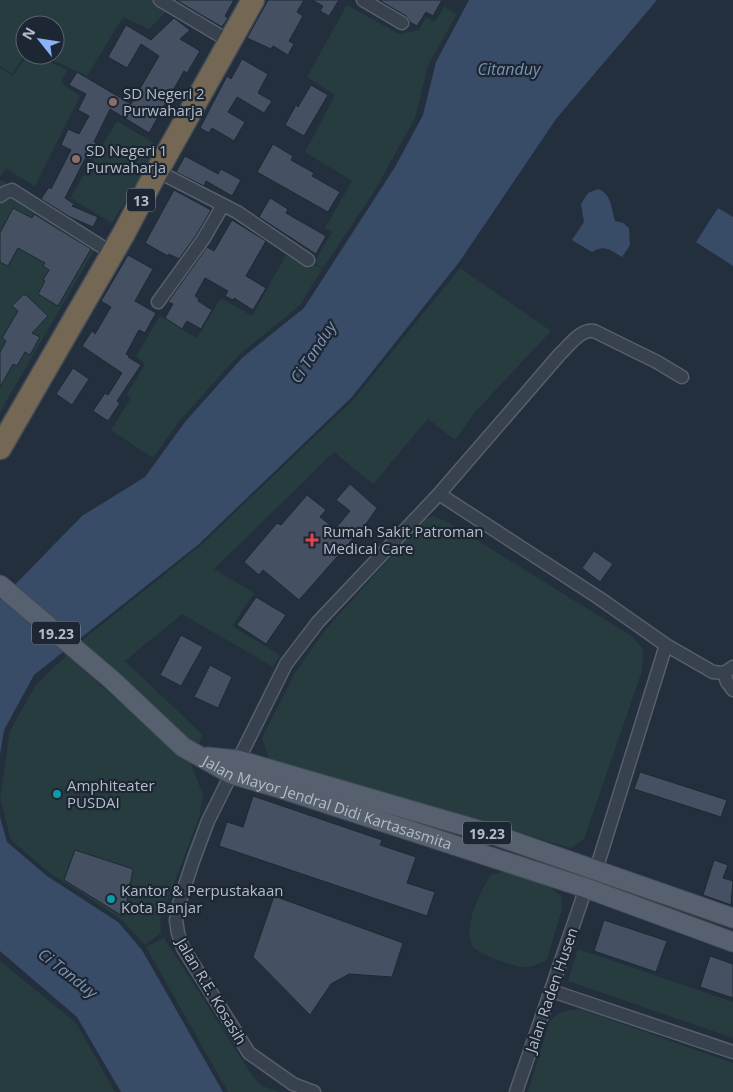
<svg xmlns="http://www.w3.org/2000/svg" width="733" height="1092" font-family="'Open Sans',sans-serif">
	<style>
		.green { fill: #263c3f }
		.water { fill: #394c67 }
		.building { fill: #455162; stroke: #1f2835 }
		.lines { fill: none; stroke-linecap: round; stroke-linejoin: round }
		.street-casing { stroke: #565f6c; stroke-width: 15 }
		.primary-casing { stroke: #414a57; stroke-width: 21 }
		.highway-casing { stroke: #434c59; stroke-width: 25 }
		.street { stroke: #38414e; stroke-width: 12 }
		.primary { stroke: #56606e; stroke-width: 19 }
		.highway { stroke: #746855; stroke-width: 22 }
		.education-dot { fill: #8d6e63; stroke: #1d2633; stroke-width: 2 }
		.health-dot { fill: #e0444e; stroke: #1d2633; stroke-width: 2 }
		.culture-dot { fill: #0f9aa8; stroke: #1d2633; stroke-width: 2 }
		.labels { text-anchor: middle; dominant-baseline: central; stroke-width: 4.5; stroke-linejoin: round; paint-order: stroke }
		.shield { fill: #1d2633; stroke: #878f9c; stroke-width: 1 }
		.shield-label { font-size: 14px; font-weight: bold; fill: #b4bcc9 }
		.poi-label { font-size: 15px; fill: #b4bcc9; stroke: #1d2633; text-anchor: start }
		.street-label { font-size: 15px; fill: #b4bcc9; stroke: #1d2633 }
		.water-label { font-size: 16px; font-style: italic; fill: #7c92b1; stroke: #1d2633 }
	</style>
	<rect width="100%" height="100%" fill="#242f3e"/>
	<!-- green -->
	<path class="green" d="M0,0H150L167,11L149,29L123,17L87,76L42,55H55V25H25V55L12,74L0,66Z
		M347,5L399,34L419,30L426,17L435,22L444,7L457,14L428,65L415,118L375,190L323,268L314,263L332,232L325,228L352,181L305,152L335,95L307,77Z
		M27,55H35L67,70L61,83L80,96L35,186L6,169L0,177V68L13,76Z
		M117,121L159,146L112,223L70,198Z
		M1,180L99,242L0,412V182Z
		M286,255L310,269L313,264L322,269L300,305L239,355L181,419L153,458L111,430L131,398L127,394L145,364L136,356L160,316L197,338L221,298L252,316Z
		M460,268L551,331L476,411L455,440L428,419L373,484L334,452L214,569L254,593L232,626L280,655L273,667L182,614L125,661L203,735L198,745L187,740L80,642L200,546L354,399Z
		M433,516L446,521L633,637L643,649L642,671L584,839L571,848L269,759L262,738L295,673L326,629L424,520Z
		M67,655L170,748L189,759L203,795L199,818L160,919L161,933L145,945L121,919L50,873L11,840L0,798L10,731L35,686Z
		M506,871C527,877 545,882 561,896L562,909L547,959C541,964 531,968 522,967C513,966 478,954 473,947C462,928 480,891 491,875Z
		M164,938L253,1077L262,1086L280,1092H228L146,947Z
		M578,949L733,1002V1038L568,981Z
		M0,961L76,1023L115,1092H0Z
		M580,1009L733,1063V1092H528L549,1023C559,1011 565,1010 580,1009Z"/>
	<!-- water -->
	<path class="water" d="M469,0H657L556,119L460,261L352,397L199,544L34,675L4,730L0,755V600L82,516L145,477L185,422L242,358L304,308L395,167L423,115L436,62Z
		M598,189C612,194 611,208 615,221L623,223L629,228L630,245L622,257C610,250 605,244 592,252L572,240L584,222L581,204L588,193Z
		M718,208L733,217V266L696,242Z
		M0,817L7,842L47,876L118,922L142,950L223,1092H121L77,1017L0,951Z"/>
	<!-- building -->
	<path class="building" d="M176,0H234L225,16L228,18L222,27Z
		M268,0H304L297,12L303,16L289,41L294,44L288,55L273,46L271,49L247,38Z
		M312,0H339L329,16L320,11L323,6Z
		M379,0H442L433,16L426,12L417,26L410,22L406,16Z
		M174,18L190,30L180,39L200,51L187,73L184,71L149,133L110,109L94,142L98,144L91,160L86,157L65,198L74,204L72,206L98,217L93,227L70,217L41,199L49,187L51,189L71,150L61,145L68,129L79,134L89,116L78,110L86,94L69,85L77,72L131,104L159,56L141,44L127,68L108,57L126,25L151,40Z
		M242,59L268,74L258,93L272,101L264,113L237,97L228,112L245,122L234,141L212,128L209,133L200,128L227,76L231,79Z
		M311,85L328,95L304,136L285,125L296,105L298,107Z
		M273,144L293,156L291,160L314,173L312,176L340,192L328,212L257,172Z
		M185,156L218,174L221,169L241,180L232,196L206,181L204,186L176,172Z
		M174,190L211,210L197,234L179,259L169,254L168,256L145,243Z
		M270,198L288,209L286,213L326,236L316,254L259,217Z
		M13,208L32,218L34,214L91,249L58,306L38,294L45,281L43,280L49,270L43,266L45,263L18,248L8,266L0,262V233Z
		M232,220L266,241L246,276L266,288L253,310L234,298L233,300L225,296L228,291L205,278L195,296L199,299L198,301L212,310L201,329L187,321L182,329L165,318L173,304L168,302L207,247L214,251Z
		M128,255L153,269L135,301L156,313L145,333L139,330L126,354L129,356L128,357L141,365L117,401L120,403L108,421L93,411L105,393L108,395L122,373L82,346L92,331L95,334L111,307L101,301Z
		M23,295H26L48,316L32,333L40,337L30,355L25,352L17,366L13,364L0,387V352L6,341L2,338L18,311L12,306Z
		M73,368L89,379L72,405L56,394Z
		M350,484L377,508L366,524L299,600L263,570L259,575L244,562L277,523L281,525L307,495L326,510L320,517L335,529L350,511L336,500Z
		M594,551L613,564L600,582L582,568Z
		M256,597L286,615L266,644L237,625Z
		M181,635L203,647L181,686L160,675Z
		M210,665L232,677L218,708L194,697Z
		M640,772L727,800L721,817L634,789Z
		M253,796L382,840L380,845L416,857L407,883L435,892L427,916L219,846L227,822L243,827Z
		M75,850L133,869L124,917L64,880Z
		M714,860L728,865L723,878L733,881L731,905L703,895Z
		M274,896L403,943L392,977L349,974L331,984L310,1015L253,957Z
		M604,920L667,941L656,972L594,951Z
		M710,956L733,964V998L700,987Z"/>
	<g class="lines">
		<!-- street casing -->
		<g class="street-casing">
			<path id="street" d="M160,0L229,41
				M363,0L402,23
				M157,171L237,212L308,260
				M0,196L6,192L12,190L112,253
				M158,302L204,238L223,205
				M439,494L599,598L666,645L713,672L724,673L733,667
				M724,673L727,682L733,690
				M596,870L666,645
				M552,991L733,1052
				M314,1092L293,1084L249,1053L183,948L178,933L176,920L179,904L193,861L208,821L286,664L318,622L439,494L560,354C570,345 580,329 594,331L657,362L682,377
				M516,1092L586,888"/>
		</g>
		<!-- primary casing -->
		<g class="primary-casing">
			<g id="primary">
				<path id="s1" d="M0,585L112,680L183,747L231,774L279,788L586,888L733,942"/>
				<path d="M207,757L238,760L489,833L733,918"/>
			</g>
		</g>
		<!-- highway casing -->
		<g class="highway-casing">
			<path id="highway" d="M0,448L123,235L151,182L253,0"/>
		</g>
		<!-- street -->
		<use href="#street" class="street"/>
		<!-- primary -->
		<use href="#primary" class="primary"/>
		<!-- highway -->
		<use href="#highway" class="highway"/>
	</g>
	<!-- markers -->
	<g class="education-dot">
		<circle cx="113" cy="102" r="5"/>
		<circle cx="76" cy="159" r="5"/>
	</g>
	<path class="health-dot" d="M309.5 532.5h5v5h5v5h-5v5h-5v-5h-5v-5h5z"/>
	<g class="culture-dot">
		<circle cx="57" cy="794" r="5"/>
		<circle cx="111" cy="899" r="5"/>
	</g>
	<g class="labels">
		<!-- shield labels -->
		<g class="shield">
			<rect x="127" y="188.5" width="28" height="23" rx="4"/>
			<rect x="32" y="621.5" width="48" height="23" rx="4"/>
			<rect x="463" y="821.5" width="48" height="23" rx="4"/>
		</g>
		<g class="shield-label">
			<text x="141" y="200">13</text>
			<text x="56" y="633">19.23</text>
			<text x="487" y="833">19.23</text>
		</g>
		<!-- poi labels -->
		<g class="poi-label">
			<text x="123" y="93">SD Negeri 2<tspan x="123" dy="17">Purwaharja</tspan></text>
			<text x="86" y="150">SD Negeri 1<tspan x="86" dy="17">Purwaharja</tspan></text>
			<text x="323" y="531">Rumah Sakit Patroman<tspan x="323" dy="17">Medical Care</tspan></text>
			<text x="67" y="785">Amphiteater<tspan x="67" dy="17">PUSDAI</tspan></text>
			<text x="121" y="890">Kantor &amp; Perpustakaan<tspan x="121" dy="17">Kota Banjar</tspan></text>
		</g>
		<!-- street labels -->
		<g class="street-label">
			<text stroke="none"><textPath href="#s1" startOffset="400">Jalan Mayor Jendral Didi Kartasasmita</textPath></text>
			<text transform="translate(551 990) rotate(-71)">Jalan Raden Husen</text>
			<text transform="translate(212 991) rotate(59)">Jalan R.E. Kosasih</text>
		</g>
		<!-- water labels -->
		<g class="water-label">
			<text x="509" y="69">Citanduy</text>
			<text transform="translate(313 352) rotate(-57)">Ci Tanduy</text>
			<text transform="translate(68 973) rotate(38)">Ci Tanduy</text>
		</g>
	</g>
	<!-- north arrow -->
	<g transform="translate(40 40) rotate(300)"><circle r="24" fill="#1d2633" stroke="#59626f"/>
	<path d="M0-4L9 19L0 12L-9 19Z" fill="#8ab4f8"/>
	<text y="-8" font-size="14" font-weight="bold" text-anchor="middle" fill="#b4bcc9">N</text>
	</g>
</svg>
